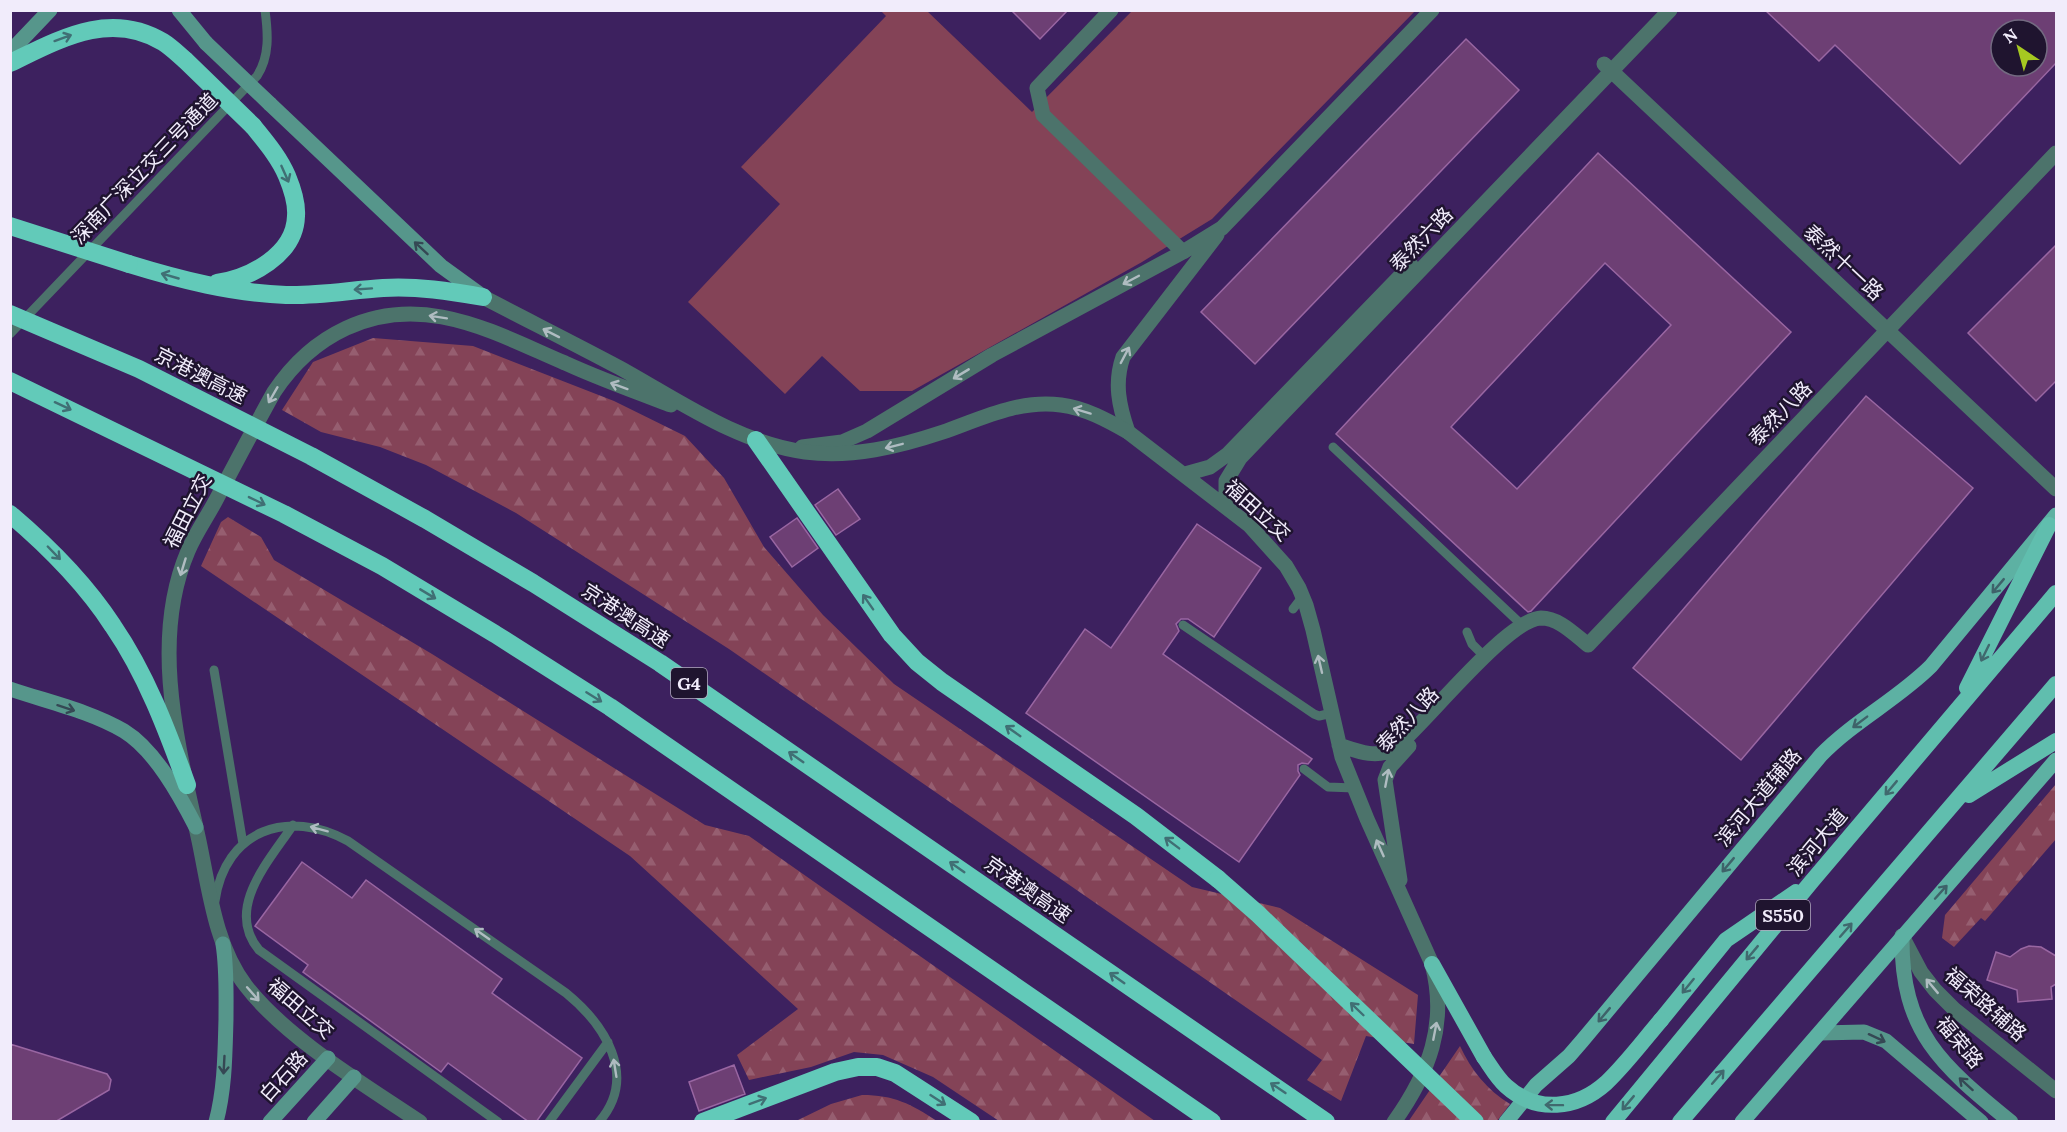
<svg xmlns="http://www.w3.org/2000/svg" width="2067" height="1132" font-family="Lora,'Noto Sans SC',serif">
	<style>
		.green { fill: #844357 }
		.forest { fill: url(#forest-firs) }
		.building { fill: #6d3f74; stroke: #9966a2; stroke-width: 1.5; fill-rule: evenodd }
		.lines { fill: none; stroke-linecap: round; stroke-linejoin: round }
		.service { stroke: #4c736b; stroke-width: 9 }
		.minor { stroke: #4c736b; stroke-width: 15 }
		.tertiary { stroke: #4c736b; stroke-width: 15 }
		.secondary { stroke: #56968b; stroke-width: 15 }
		.primary { stroke: #5db1a3; stroke-width: 15 }
		.trunk { stroke: #60beae; stroke-width: 16 }
		.motorway { stroke: #62cab9; stroke-width: 18 }
		.secondary-bridge { stroke: #56968b; stroke-width: 15 }
		.trunk-bridge { stroke: #60beae; stroke-width: 16 }
		.motorway-bridge { stroke: #62cab9; stroke-width: 18 }
		.oneway { stroke: #406f74 }
		.oneway2 { stroke: #354854 }
		.oneway3 { stroke: #afbcc1 }
		.oneway4 { stroke: #3e6269 }
		.oneway5 { stroke: #40696e }
		.labels { text-anchor: middle; dominant-baseline: central; stroke-width: 5; stroke-linejoin: round; paint-order: stroke }
		.shield { fill: #1f142f; stroke: #b2abbe; stroke-width: 1.5 }
		.shield-label { font-size: 18px; font-weight: bold; fill: #f1ecfb }
		.street-label { font-size: 20px; fill: #f1ecfb; stroke: #1f142f }
	</style>
	<defs>
		<pattern id="forest-firs" width="22" height="20" patternUnits="userSpaceOnUse" patternTransform="scale(1.5)"><rect width="22" height="20" fill="#844357"/><path d="M5 1l3.5 6h-7zM16 11l3.5 6h-7z" fill="#965e70"/></pattern>
	</defs>
	<rect width="100%" height="100%" fill="#3d215f"/>
	<!-- green -->
	<path class="green" d="M881,11H927L1032,112L1132,11H1415L1212,219L1142,262L912,391H860L822,356L785,394L688,302L780,204L741,167L886,16Z"/>
	<!-- forest -->
	<path class="forest" d="M373,338L473,346L614,401L685,436L724,478L764,547L823,615L894,684L1192,887L1280,908L1418,995L1414,1044L1366,1036L1341,1101L1307,1080L1322,1060L729,649L516,513L426,465L380,447L321,432L282,410L313,362Z
		M228,517L261,537L274,560L432,654L705,825L749,836L1155,1121H999L933,1077L883,1055L854,1052L811,1067L749,1080L737,1055L798,1009L630,856L201,566L221,522Z
		M2056,784V839L1985,921L1981,918L1954,947L1942,938L1945,915Z
		M1460,1046C1471,1070 1487,1090 1510,1104L1497,1121L1408,1122Z
		M862,1095C894,1095 911,1104 937,1121H796L831,1104Z"/>
	<!-- building -->
	<path class="building" d="M1011,10H1068L1040,39Z
		M1765,10H2056V63L1960,164L1835,45L1819,61ZM2001,30H2037V66H2001Z
		M1466,39L1519,90L1255,364L1201,312Z
		M1598,153L1791,332L1531,611L1528,612L1336,434ZM1605,263L1671,325L1517,489L1451,427Z
		M2056,245V381L2036,401L1968,333Z
		M1866,396L1973,488L1741,760L1633,668Z
		M838,489L860,519L836,535L815,505Z
		M797,518L818,548L792,567L770,537Z
		M1197,524L1261,568L1214,637L1188,619H1181L1176,624L1179,631L1163,654L1312,759L1308,764L1302,763L1298,765V771L1300,775L1239,862L1026,713L1085,629L1111,648Z
		M302,862L352,898L366,880L502,979L492,993L582,1058L536,1122H529L448,1063L441,1072L303,972L308,965L255,926Z
		M2029,946L2041,947L2056,956V984L2051,987L2052,999L2018,1002L2017,990L1987,980L1996,952L2010,957L2021,949Z
		M10,1044L107,1074L111,1080L109,1090L55,1122H10Z
		M734,1065L745,1094L699,1111L689,1082Z"/>
	<g class="lines">
		<!-- service -->
		<path class="service" d="M10,334L257,76C270,56 268,33 265,10
			M1333,447L1522,625
			M1293,609L1303,596
			M1183,625L1314,714L1319,716L1332,713
			M1467,632L1472,644L1485,657
			M214,670L243,844
			M1304,769L1328,787L1354,788
			M293,825C270,860 224,908 259,950L498,1122
			M215,901C225,830 288,808 348,841L566,993C604,1024 639,1076 599,1122
			M549,1122L608,1042"/>
		<!-- minor -->
		<path class="minor" d="M1111,10L1037,88L1043,115L1183,252
			M1128,432C1119,406 1114,383 1123,357L1217,235
			M802,447L842,442L867,431L992,355L1183,252L1222,228L1432,10"/>
		<!-- tertiary -->
		<path class="tertiary" d="M1604,64L2056,489
			M483,297C529,321 575,344 620,368C678,400 738,443 805,452C852,458 898,447 943,432C980,419 1020,399 1061,405C1085,408 1107,420 1128,432L1249,525L1286,566L1299,588L1306,605L1313,630L1342,757L1367,819L1432,964C1448,1024 1429,1073 1394,1122
			M1185,474L1210,467L1228,454L1411,265
			M1226,507V481L1240,458L1670,10
			M1339,745C1357,751 1376,759 1394,749C1425,724 1507,619 1541,618C1559,618 1574,634 1588,645L2056,153
			M1400,880L1385,780L1390,767L1409,746
			M1902,936L1921,972L1935,990L1954,1009L2056,1091
			M420,1122C365,1085 286,1038 246,986C215,946 209,888 199,841C179,749 149,642 188,551C195,534 207,517 216,500C235,464 254,428 274,392C312,335 372,304 442,317C485,325 525,346 565,363C600,379 636,392 671,405"/>
		<!-- secondary -->
		<path class="secondary" d="M179,10L206,43
			M10,52L50,10
			M270,104L441,266L481,295
			M10,689C48,702 90,711 124,731C155,750 180,796 196,827
			M1902,936C1901,1032 1941,1065 2011,1122
			M1820,1033L1864,1032L1886,1041L1981,1122
			M216,1122C225,1088 225,1053 226,1019C226,994 227,969 223,944
			M270,1122L328,1058
			M314,1122L354,1077"/>
		<!-- primary -->
		<path class="primary" d="M1506,1122L1536,1085L1569,1056L1582,1041L1821,755C1854,721 1898,699 1931,666L2056,515
			M1742,1122L2056,760"/>
		<!-- trunk -->
		<path class="trunk" d="M1967,688L2049,525
			M1969,795L2056,741
			M1432,964L1484,1057
			M1661,1020L1726,940L1796,892
			M1613,1122L1812,881L2056,593
			M1680,1122L2056,684"/>
		<!-- motorway -->
		<path class="motorway" d="M10,63C60,39 110,10 163,42C171,47 178,54 185,60
			M129,264C181,280 232,293 286,295C318,296 351,290 383,288C417,286 450,291 483,297
			M217,283C250,278 295,255 296,216C297,203 292,188 287,176C279,157 265,141 253,126
			M756,440L892,635L917,662L942,682L1136,816L1218,879
			M10,514C49,547 85,583 113,626C146,674 167,730 187,785
			M703,1122L835,1072L858,1067H877L895,1073L971,1122"/>
		<!-- secondary-bridge -->
		<path class="secondary-bridge" d="M206,43L270,104"/>
		<!-- trunk-bridge -->
		<path class="trunk-bridge" d="M1484,1057C1491,1067 1497,1078 1506,1086C1537,1114 1577,1109 1606,1083C1626,1064 1643,1041 1661,1020"/>
		<!-- motorway-bridge -->
		<path class="motorway-bridge" d="M185,60L253,126
			M10,226L129,264
			M10,314L139,369L311,456L425,519L533,583L660,663L1326,1122
			M10,381L284,514L382,566L495,634L610,707L1212,1122
			M1218,879L1258,914L1475,1122"/>
	</g>
	<!-- one-way arrows -->
	<defs><path id="oneway-shaft" d="M-6 0H5M1.5-3L5.5 0L1.5 3" fill="none" stroke-width="1.6" stroke-linecap="round" stroke-linejoin="round" transform="scale(1.5)"/></defs>
	<g class="oneway">
		<use href="#oneway-shaft" transform="translate(63 38) rotate(-20)"/>
		<use href="#oneway-shaft" transform="translate(285 174) rotate(66)"/>
		<use href="#oneway-shaft" transform="translate(170 276) rotate(-164)"/>
		<use href="#oneway-shaft" transform="translate(363 289) rotate(176)"/>
		<use href="#oneway-shaft" transform="translate(63 406) rotate(25)"/>
		<use href="#oneway-shaft" transform="translate(257 501) rotate(26)"/>
		<use href="#oneway-shaft" transform="translate(54 553) rotate(46)"/>
		<use href="#oneway-shaft" transform="translate(428 594) rotate(31)"/>
		<use href="#oneway-shaft" transform="translate(868 602) rotate(-125)"/>
		<use href="#oneway-shaft" transform="translate(594 697) rotate(32)"/>
		<use href="#oneway-shaft" transform="translate(1013 731) rotate(-145)"/>
		<use href="#oneway-shaft" transform="translate(796 757) rotate(-145)"/>
		<use href="#oneway-shaft" transform="translate(1172 843) rotate(-143)"/>
		<use href="#oneway-shaft" transform="translate(957 867) rotate(-145)"/>
		<use href="#oneway-shaft" transform="translate(1117 978) rotate(-145)"/>
		<use href="#oneway-shaft" transform="translate(1357 1009) rotate(-136)"/>
		<use href="#oneway-shaft" transform="translate(1278 1088) rotate(-146)"/>
		<use href="#oneway-shaft" transform="translate(938 1100) rotate(33)"/>
		<use href="#oneway-shaft" transform="translate(758 1101) rotate(-20)"/>
	</g>
	<g class="oneway2">
		<use href="#oneway-shaft" transform="translate(421 248) rotate(-137)"/>
		<use href="#oneway-shaft" transform="translate(66 708) rotate(18)"/>
		<use href="#oneway-shaft" transform="translate(1877 1038) rotate(25)"/>
		<use href="#oneway-shaft" transform="translate(224 1065) rotate(93)"/>
		<use href="#oneway-shaft" transform="translate(1966 1084) rotate(-138)"/>
	</g>
	<g class="oneway3">
		<use href="#oneway-shaft" transform="translate(1131 280) rotate(152)"/>
		<use href="#oneway-shaft" transform="translate(438 317) rotate(-171)"/>
		<use href="#oneway-shaft" transform="translate(551 333) rotate(-153)"/>
		<use href="#oneway-shaft" transform="translate(1125 355) rotate(-62)"/>
		<use href="#oneway-shaft" transform="translate(961 374) rotate(149)"/>
		<use href="#oneway-shaft" transform="translate(619 386) rotate(-160)"/>
		<use href="#oneway-shaft" transform="translate(273 395) rotate(120)"/>
		<use href="#oneway-shaft" transform="translate(1082 411) rotate(-163)"/>
		<use href="#oneway-shaft" transform="translate(894 446) rotate(166)"/>
		<use href="#oneway-shaft" transform="translate(183 567) rotate(107)"/>
		<use href="#oneway-shaft" transform="translate(1320 664) rotate(-103)"/>
		<use href="#oneway-shaft" transform="translate(1387 778) rotate(-79)"/>
		<use href="#oneway-shaft" transform="translate(319 829) rotate(-165)"/>
		<use href="#oneway-shaft" transform="translate(1380 848) rotate(-114)"/>
		<use href="#oneway-shaft" transform="translate(482 934) rotate(-145)"/>
		<use href="#oneway-shaft" transform="translate(1932 986) rotate(-130)"/>
		<use href="#oneway-shaft" transform="translate(253 994) rotate(49)"/>
		<use href="#oneway-shaft" transform="translate(1435 1031) rotate(-79)"/>
		<use href="#oneway-shaft" transform="translate(615 1068) rotate(-99)"/>
	</g>
	<g class="oneway4">
		<use href="#oneway-shaft" transform="translate(1998 586) rotate(130)"/>
		<use href="#oneway-shaft" transform="translate(1860 722) rotate(143)"/>
		<use href="#oneway-shaft" transform="translate(1728 865) rotate(130)"/>
		<use href="#oneway-shaft" transform="translate(1941 892) rotate(-48)"/>
		<use href="#oneway-shaft" transform="translate(1604 1015) rotate(130)"/>
	</g>
	<g class="oneway5">
		<use href="#oneway-shaft" transform="translate(1985 653) rotate(116)"/>
		<use href="#oneway-shaft" transform="translate(1891 788) rotate(130)"/>
		<use href="#oneway-shaft" transform="translate(1846 930) rotate(-49)"/>
		<use href="#oneway-shaft" transform="translate(1752 953) rotate(130)"/>
		<use href="#oneway-shaft" transform="translate(1688 986) rotate(129)"/>
		<use href="#oneway-shaft" transform="translate(1718 1077) rotate(-49)"/>
		<use href="#oneway-shaft" transform="translate(1628 1103) rotate(130)"/>
		<use href="#oneway-shaft" transform="translate(1554 1105) rotate(-179)"/>
	</g>
	<g class="labels">
		<!-- shield labels -->
		<g class="shield">
			<rect x="671" y="668" width="36" height="30" rx="4.5"/>
			<rect x="1756" y="900" width="54" height="30" rx="4.5"/>
		</g>
		<g class="shield-label">
			<text x="689" y="683">G4</text>
			<text x="1783" y="915">S550</text>
		</g>
		<!-- street labels -->
		<g class="street-label">
			<text transform="translate(144 168) rotate(-46)">深南广深立交三号通道</text>
			<text transform="translate(1421 239) rotate(-46)">泰然六路</text>
			<text transform="translate(1844 262) rotate(43)">泰然十一路</text>
			<text transform="translate(201 375) rotate(27)">京港澳高速</text>
			<text transform="translate(1780 413) rotate(-46)">泰然八路</text>
			<text transform="translate(1258 510) rotate(42)">福田立交</text>
			<text transform="translate(187 511) rotate(-63)">福田立交</text>
			<text transform="translate(626 615) rotate(33)">京港澳高速</text>
			<text transform="translate(1407 719) rotate(-47)">泰然八路</text>
			<text transform="translate(1758 797) rotate(-50)">滨河大道辅路</text>
			<text transform="translate(1817 842) rotate(-50)">滨河大道</text>
			<text transform="translate(1028 889) rotate(35)">京港澳高速</text>
			<text transform="translate(1986 1004) rotate(41)">福荣路辅路</text>
			<text transform="translate(301 1008) rotate(41)">福田立交</text>
			<text transform="translate(1960 1042) rotate(50)">福荣路</text>
			<text transform="translate(283 1076) rotate(-48)">白石路</text>
		</g>
	</g>
	<!-- border -->
	<rect width="2067" height="1132" fill="none" stroke="#f1ecfb" stroke-width="24"/>
	<!-- north arrow -->
	<g transform="translate(2019 48) rotate(324)"><circle r="28" fill="#1f142f" stroke="#736a81" stroke-width="1.5"/>
	<path d="M0-4.5L10 22L0 15L-10 22Z" fill="#a6c821"/>
	<text y="-9" font-size="16" font-weight="bold" text-anchor="middle" fill="#f1ecfb">N</text>
	</g>
</svg>
